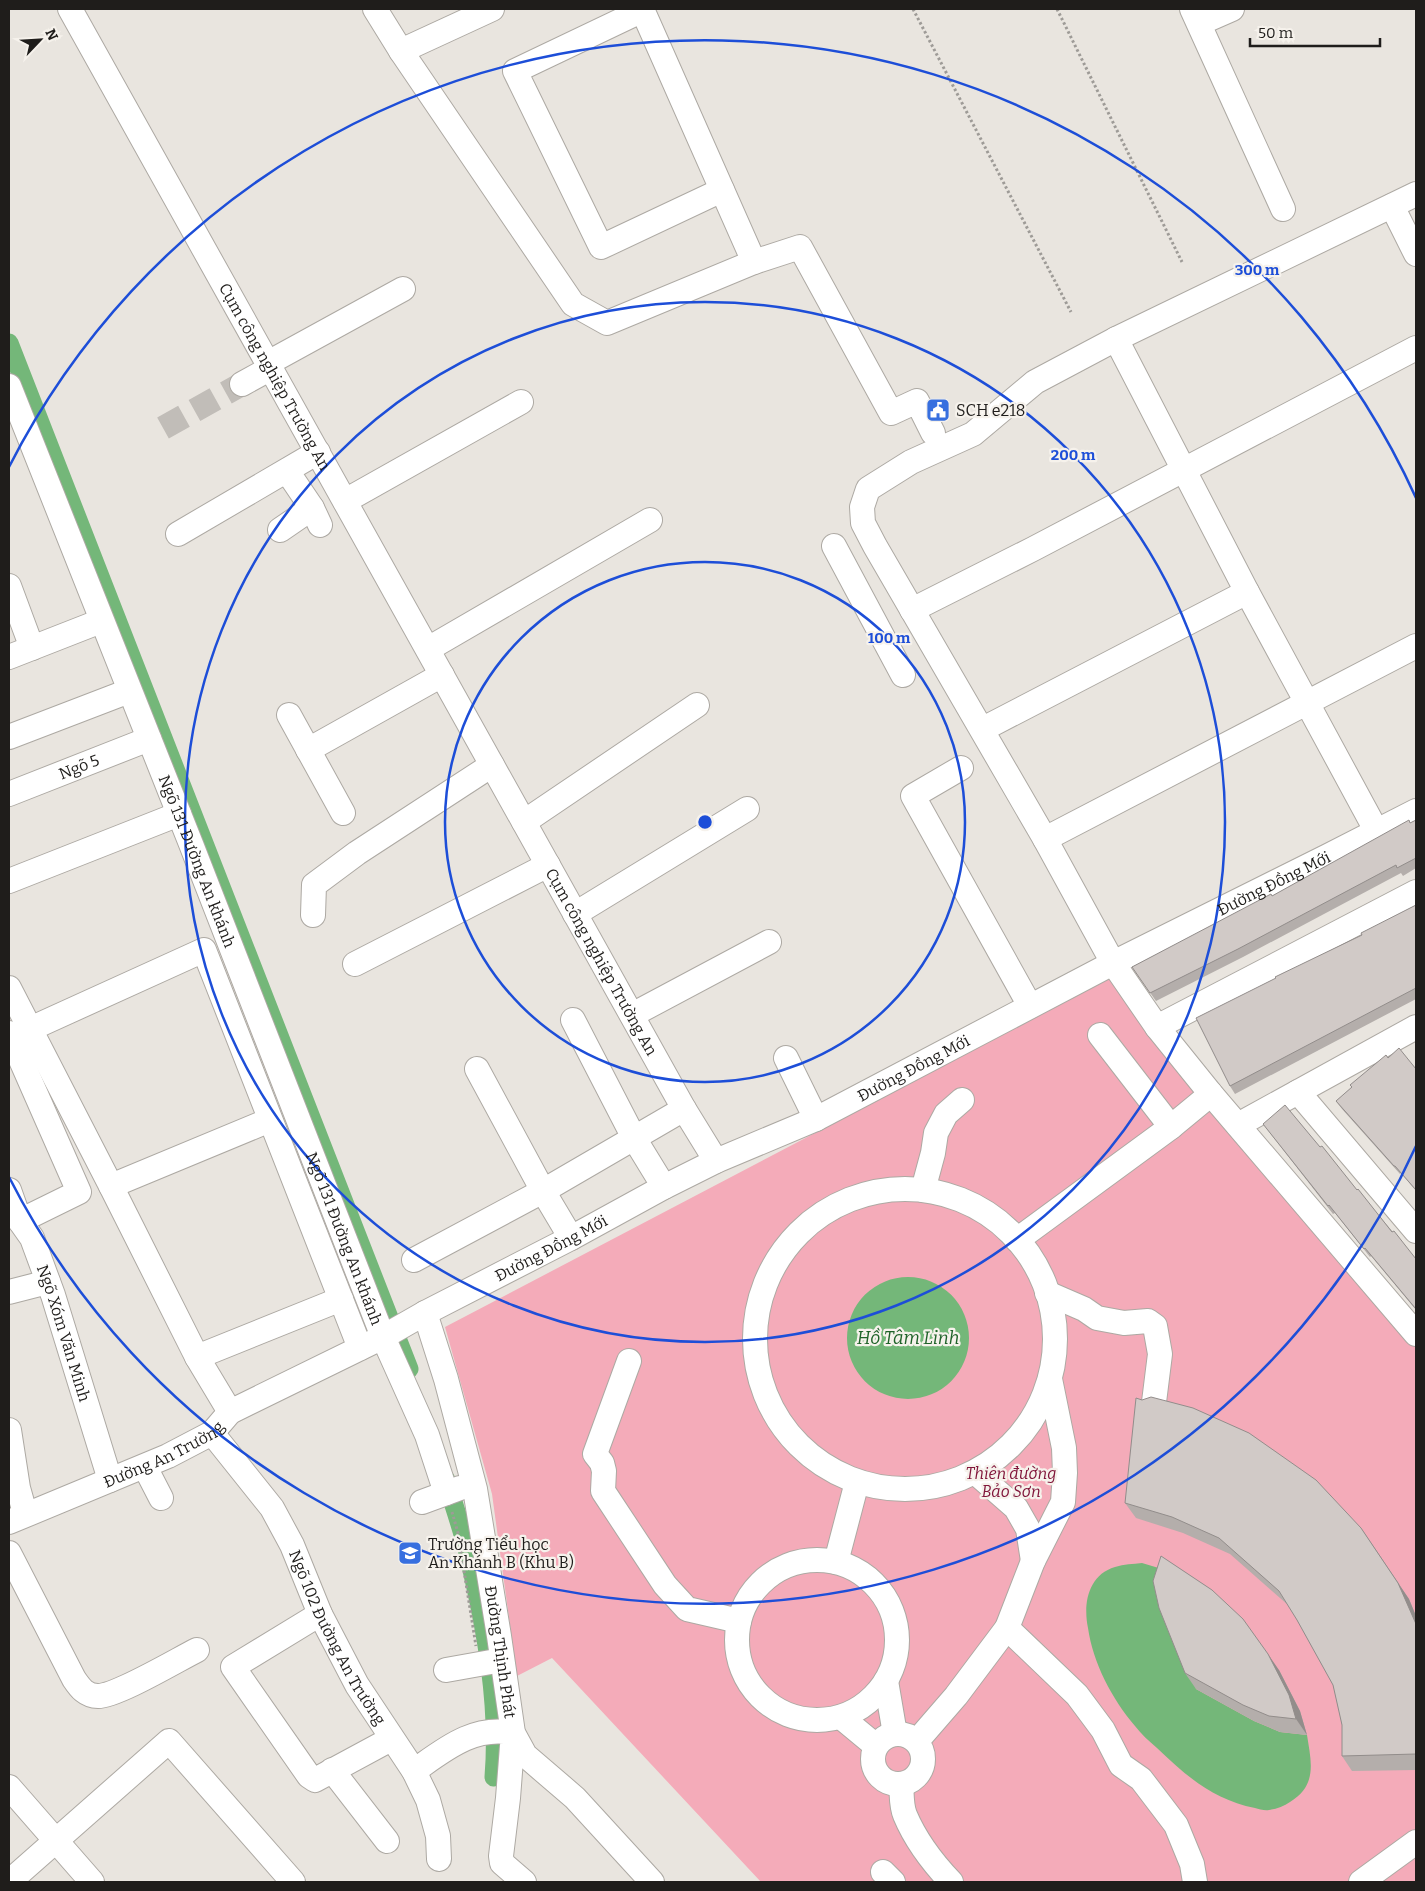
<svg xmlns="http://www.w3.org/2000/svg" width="1425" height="1891" font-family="Bitter,serif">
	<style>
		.green { fill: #f4abb9 }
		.water { fill: #74b779 }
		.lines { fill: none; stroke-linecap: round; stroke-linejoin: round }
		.canal { stroke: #74b779; stroke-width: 19 }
		.minor-tunnel { stroke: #c1bdb8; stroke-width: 24; stroke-dasharray: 24 12; stroke-linecap: butt }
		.minor-casing { stroke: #ada9a3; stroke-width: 26 }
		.path { stroke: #9e9b97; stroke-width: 3; stroke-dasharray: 2.5 2.5; stroke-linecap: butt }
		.minor { stroke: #fff; stroke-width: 24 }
		.wall { fill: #b4aeab }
		.shaded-wall { fill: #928d8b }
		.building { fill: #d1cac7; stroke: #928d8b }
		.ring { fill: none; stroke: #1d4ed8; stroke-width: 2.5 }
		.labels { text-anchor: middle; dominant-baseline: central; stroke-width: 4.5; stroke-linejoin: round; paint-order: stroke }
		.street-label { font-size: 16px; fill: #1f1d1b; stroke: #f6f2ec }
		.poi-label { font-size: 16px; fill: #1f1d1b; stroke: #f6f2ec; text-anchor: start }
		.park-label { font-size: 16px; font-style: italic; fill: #81163b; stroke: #f6f2ec }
		.water-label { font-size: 18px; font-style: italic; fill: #1f6329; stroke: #f6f2ec }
		.centre { fill: #1d4ed8; stroke: #f6f2ec; stroke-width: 2.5 }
		.ring-label { font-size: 15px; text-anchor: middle; font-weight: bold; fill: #1d4ed8; stroke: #f6f2ec; stroke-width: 4.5; stroke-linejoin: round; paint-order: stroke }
	</style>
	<rect width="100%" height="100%" fill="#e9e5df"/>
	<!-- green -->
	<path class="green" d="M1109,979L1416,1341V1882H761L552,1658L517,1676L492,1494L445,1327Z"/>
	<!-- water -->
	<path class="water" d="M847 1338a61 61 0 1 1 122 0a61 61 0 1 1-122 0Z
		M1142,1563L1172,1572L1196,1689L1254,1721L1280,1732L1307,1735C1311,1761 1318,1785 1290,1802C1284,1806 1277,1809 1269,1810C1265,1811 1259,1809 1255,1808C1214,1800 1186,1776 1157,1748C1149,1741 1141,1734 1135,1726C1112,1699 1093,1663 1088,1628C1083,1604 1088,1575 1115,1567C1124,1564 1133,1564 1142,1563Z"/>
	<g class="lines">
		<!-- canal -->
		<path class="canal" d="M9,343L409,1369
			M446,1480C454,1506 463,1531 469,1557C486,1629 500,1704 494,1777"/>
		<!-- minor-tunnel -->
		<path class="minor-tunnel" d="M163,428L242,384"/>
		<!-- minor casing -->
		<g class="minor-casing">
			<g id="minor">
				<path id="s1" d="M70,9L684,1109L716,1161"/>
				<path d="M375,9L401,51L573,304L607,323L754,262L800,247L891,413L917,401L933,433"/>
				<path d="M642,9L754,262"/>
				<path d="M1192,9L1283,209"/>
				<path d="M643,10L515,71L601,247L722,190"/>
				<path d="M1200,23L1232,9"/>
				<path d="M401,51L492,9"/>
				<path d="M1416,194L1116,339L1035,382L973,434L911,462L868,489L862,507L863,523L875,546L1045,839L1113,963L1157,1027L1211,1094L1416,1334"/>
				<path d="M1392,206L1416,254"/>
				<path d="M1116,339L1247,592L1377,832"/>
				<path d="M268,363L403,289"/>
				<path d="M242,384L271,368"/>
				<path id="s2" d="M9,386L191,844L383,1337L427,1435L446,1493"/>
				<path d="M287,471L312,508L320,525"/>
				<path d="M345,501L521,402"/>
				<path d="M280,530L312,508"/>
				<path d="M178,534L318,452"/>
				<path d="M834,546L903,675"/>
				<path d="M9,586L32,648"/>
				<path d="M912,610L1033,549L1416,348"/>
				<path d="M428,649L650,520"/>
				<path d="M9,657L101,621"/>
				<path d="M289,715L343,813"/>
				<path d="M983,729L1247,592"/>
				<path d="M9,737L129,691"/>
				<path d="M308,750L442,675"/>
				<path d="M961,768L913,796L1030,1006"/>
				<path id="s3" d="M9,794L149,739"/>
				<path d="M524,822L697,705"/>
				<path d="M1045,839L1416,646"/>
				<path d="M9,881L179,814"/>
				<path d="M575,914L747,809"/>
				<path d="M313,915L314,885L357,853L492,765"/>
				<path d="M355,964L548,865"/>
				<path d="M9,988L111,1186L197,1357L230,1412"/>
				<path d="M632,1015L769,942"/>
				<path d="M573,1020L634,1138L664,1187"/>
				<path d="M1157,1027L1416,892"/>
				<path d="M30,1029L204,950L360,1348"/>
				<path d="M9,1033L79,1192L20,1221"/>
				<path d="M1100,1035L1171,1127"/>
				<path d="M786,1058L816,1119"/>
				<path d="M477,1069L543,1191L571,1238"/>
				<path d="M1298,1092L1416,1231"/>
				<path d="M1238,1125L1416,1027"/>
				<path d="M111,1186L270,1120"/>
				<circle cx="905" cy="1339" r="150"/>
				<path id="s4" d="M9,1190L20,1221L32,1238L53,1295L110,1480"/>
				<path d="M923,1190L933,1153L936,1133L946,1114L962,1100"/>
				<path d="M1017,1240L1171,1127L1211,1094"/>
				<path d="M414,1260L543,1191L684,1109"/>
				<path d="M9,1292L48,1282"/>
				<path d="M1047,1293L1084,1309L1097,1318L1124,1323L1148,1321L1155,1326L1160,1354L1154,1402"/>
				<path id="s5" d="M425,1313L446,1379L475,1489L499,1636L513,1733L525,1755L575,1798L652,1882"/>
				<path d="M197,1357L341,1299"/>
				<path d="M629,1361L595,1454L602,1463L604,1471L603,1491L665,1585L687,1609L739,1621"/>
				<path d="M9,1430L18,1488L25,1513"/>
				<path id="s6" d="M212,1433L272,1508L292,1545L320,1614L357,1685L414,1771L428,1800L438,1836L439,1859"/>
				<path d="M145,1467L161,1498"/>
				<path d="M976,1473L1016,1508L1028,1529L1033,1561"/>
				<path d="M422,1502L460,1488"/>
				<path id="s7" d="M9,1522L168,1456L212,1433L230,1412L383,1337L425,1313L571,1238L664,1187L716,1161L816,1119L1113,963L1328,856L1416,811"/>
				<path d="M9,1553L74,1679C80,1688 86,1696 98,1696C117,1696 177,1660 197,1650"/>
				<circle cx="817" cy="1640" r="80"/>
				<path d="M836,1562L857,1482"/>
				<path d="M320,1614L233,1667L309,1776L315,1780L391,1739"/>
				<path d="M1007,1628L1077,1695L1103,1730L1121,1765L1141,1779L1176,1825L1192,1864L1195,1882"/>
				<path d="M446,1670L502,1660"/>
				<path d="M886,1681L895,1734"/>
				<path d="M841,1717L876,1746"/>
				<circle cx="898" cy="1759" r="25"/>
				<path d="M917,1741L956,1696L1007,1628L1033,1561L1063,1502L1065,1473L1064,1448L1050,1379"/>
				<path d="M332,1770L387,1841"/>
				<path d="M414,1771C444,1750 473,1725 513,1733L508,1798L501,1856L502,1863L524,1882"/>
				<path d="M901,1784C902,1793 901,1806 905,1815C915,1839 933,1863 951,1882"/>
				<path d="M9,1787L92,1882"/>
				<path d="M883,1872L893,1882"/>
				<path d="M9,1882L169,1741L293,1882"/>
				<path d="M1361,1882L1416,1842"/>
			</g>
		</g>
		<!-- path -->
		<path class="path" d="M913,9L1071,312
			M1057,9L1182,262
			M452,1512L458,1533L476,1646"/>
		<!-- minor -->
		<use href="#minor" class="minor"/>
	</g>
	<!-- wall -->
	<path class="wall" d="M1416,820V868L1403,876L1401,873L1243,957L1156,1001L1132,967L1272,896Z
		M1416,905V999L1235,1094L1230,1086L1362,935Z
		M1388,1058L1416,1069V1191L1401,1173L1400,1174L1342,1109L1336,1101Z
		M1263,1124L1357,1190L1416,1259V1310L1371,1256L1370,1257L1335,1213L1333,1214Z
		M1125,1503L1361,1528L1409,1599L1416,1616V1770L1352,1771L1342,1756V1725L1333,1685L1297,1620L1288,1605L1230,1554L1183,1533L1136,1518Z
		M1279,1670L1300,1711L1307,1735L1280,1732L1254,1721L1196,1689L1185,1673Z"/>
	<!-- shaded-wall -->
	<path class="shaded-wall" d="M1361,1528L1409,1599L1416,1616V1624Z
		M1268,1654L1279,1670L1300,1711L1307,1735L1296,1719Z"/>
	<!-- building -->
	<path class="building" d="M1409,820L1410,823L1416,820V858L1397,868L1396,865L1238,949L1150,993L1132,967L1271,894L1272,896Z
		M1416,905V988L1230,1086L1196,1018L1276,978L1275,977L1362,935L1361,933Z
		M1399,1048L1416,1069V1190L1395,1166H1394L1336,1101L1352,1087L1350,1085L1386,1055L1388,1058Z
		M1285,1105L1320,1147L1322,1146L1357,1190L1358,1189L1392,1232L1394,1231L1416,1259V1309L1365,1248L1364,1249L1329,1205L1328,1206L1263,1124Z
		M1151,1397L1193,1408L1249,1433L1316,1480L1361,1528L1398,1583L1416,1624V1754L1342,1756V1725L1333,1685L1297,1620L1279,1591L1219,1538L1172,1517L1125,1503L1136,1398L1142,1400Z
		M1161,1556L1212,1590L1243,1619L1268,1654L1289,1695L1296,1719L1269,1716L1243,1705L1185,1673L1159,1608L1153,1581Z"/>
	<!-- distance rings -->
	<g class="ring">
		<circle cx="705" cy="822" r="260"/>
		<circle cx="705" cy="822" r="520"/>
		<path d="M1416 1146A781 781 0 0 1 9 1177M9 467A781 781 0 0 1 1416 498"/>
	</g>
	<!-- icons -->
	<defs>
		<g id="civic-square" transform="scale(1.25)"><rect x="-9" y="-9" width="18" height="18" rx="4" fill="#376fdf" stroke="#f6f2ec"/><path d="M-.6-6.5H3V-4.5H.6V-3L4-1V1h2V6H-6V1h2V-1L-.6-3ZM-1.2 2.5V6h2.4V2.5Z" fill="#fff"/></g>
		<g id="school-square" transform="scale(1.25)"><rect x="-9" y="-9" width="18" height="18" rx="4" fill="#376fdf" stroke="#f6f2ec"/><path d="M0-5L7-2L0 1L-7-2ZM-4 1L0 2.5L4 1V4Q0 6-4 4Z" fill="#fff"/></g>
	</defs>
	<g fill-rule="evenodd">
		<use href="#civic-square" x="938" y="410"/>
		<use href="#school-square" x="410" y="1553"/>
	</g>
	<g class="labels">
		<!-- street labels -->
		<g class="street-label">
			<text stroke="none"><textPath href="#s1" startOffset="421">Cụm công nghiệp Trường An</textPath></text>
			<text stroke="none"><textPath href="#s3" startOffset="75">Ngõ 5</textPath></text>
			<text stroke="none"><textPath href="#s2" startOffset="511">Ngõ 131 Đường An khánh</textPath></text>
			<text stroke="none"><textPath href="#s7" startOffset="1420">Đường Đồng Mới</textPath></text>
			<text stroke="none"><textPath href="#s1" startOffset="1091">Cụm công nghiệp Trường An</textPath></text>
			<text stroke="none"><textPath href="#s7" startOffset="1015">Đường Đồng Mới</textPath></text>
			<text stroke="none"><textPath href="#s2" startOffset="916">Ngõ 131 Đường An khánh</textPath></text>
			<text stroke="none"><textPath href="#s7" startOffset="610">Đường Đồng Mới</textPath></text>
			<text stroke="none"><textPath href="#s4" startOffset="154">Ngõ Xóm Văn Minh</textPath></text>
			<text stroke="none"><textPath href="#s7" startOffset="169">Đường An Trường</textPath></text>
			<text stroke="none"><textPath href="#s6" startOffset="241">Ngõ 102 Đường An Trường</textPath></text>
			<text stroke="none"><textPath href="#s5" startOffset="348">Đường Thịnh Phát</textPath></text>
		</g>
		<!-- poi labels -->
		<g class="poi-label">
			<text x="956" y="410">SCH e218</text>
			<text x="428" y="1544">Trường Tiểu học<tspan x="428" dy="18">An Khánh B (Khu B)</tspan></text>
		</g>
		<!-- park labels -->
		<g class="park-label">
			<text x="1011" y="1473">Thiên đường<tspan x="1011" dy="18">Bảo Sơn</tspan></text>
		</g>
		<!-- water labels -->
		<g class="water-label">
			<text x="908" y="1338">Hồ Tâm Linh</text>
		</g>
	</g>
	<circle cx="705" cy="822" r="8" class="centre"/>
	<g class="ring-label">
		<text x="1257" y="275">300 m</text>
		<text x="1073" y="460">200 m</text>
		<text x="889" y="643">100 m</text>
	</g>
	<!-- border -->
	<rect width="1425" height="1891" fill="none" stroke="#1f1d1b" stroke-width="20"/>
	<!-- north arrow -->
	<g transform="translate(40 40) rotate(65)" stroke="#f6f2ec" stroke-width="4" paint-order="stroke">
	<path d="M0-4L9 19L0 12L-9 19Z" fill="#1f1d1b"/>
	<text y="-8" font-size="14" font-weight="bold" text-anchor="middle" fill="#1f1d1b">N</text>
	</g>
	<!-- scale -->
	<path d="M1250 38v8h130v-8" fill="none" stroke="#1f1d1b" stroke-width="2.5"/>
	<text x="1258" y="38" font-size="15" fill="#1f1d1b" stroke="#f6f2ec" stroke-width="4" paint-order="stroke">50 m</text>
</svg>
